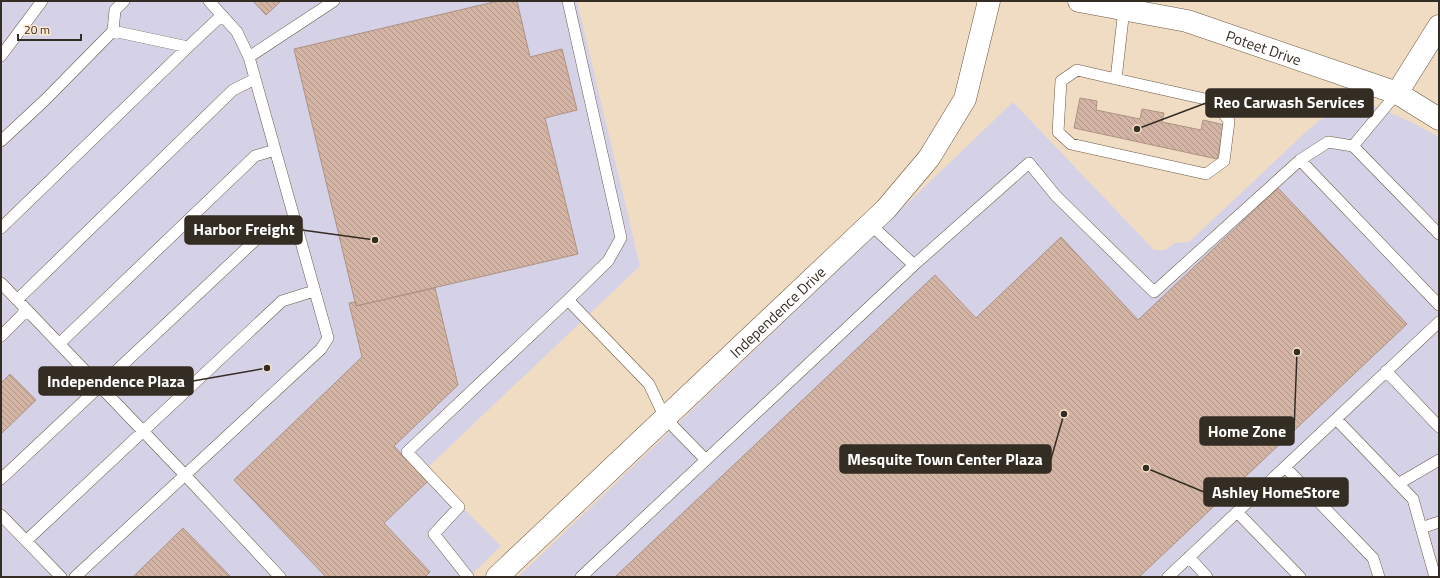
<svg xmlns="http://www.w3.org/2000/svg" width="1440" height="578" font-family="'Titillium Web',sans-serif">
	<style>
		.commercial { fill: #d5d2e8 }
		.building { fill: url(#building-back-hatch); stroke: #ae9283 }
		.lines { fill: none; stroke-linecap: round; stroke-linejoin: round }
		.lane-casing { stroke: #6a5842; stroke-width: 12 }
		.street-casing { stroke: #6a5842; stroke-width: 23 }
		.secondary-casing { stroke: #6a5842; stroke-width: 23 }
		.lane { stroke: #fff; stroke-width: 11 }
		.street { stroke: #fff; stroke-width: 22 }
		.secondary { stroke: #fff; stroke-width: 22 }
		.labels { text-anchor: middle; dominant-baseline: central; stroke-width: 3; stroke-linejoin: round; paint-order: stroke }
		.street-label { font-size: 15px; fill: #342d23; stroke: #fde9cf }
		.leader { fill: none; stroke: #342d23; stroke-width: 1.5 }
		.callout-dot { fill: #342d23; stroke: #fde9cf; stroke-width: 1.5 }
		.callout { fill: #342d23; stroke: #342d23; stroke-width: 1.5 }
		.callout-label { font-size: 16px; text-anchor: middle; font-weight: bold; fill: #fff }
	</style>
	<defs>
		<pattern id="building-back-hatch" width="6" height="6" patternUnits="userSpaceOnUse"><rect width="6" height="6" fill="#d4b5a5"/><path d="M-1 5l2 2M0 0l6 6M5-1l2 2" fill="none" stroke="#ad9486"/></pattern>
	</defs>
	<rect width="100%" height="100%" fill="#f0dcc3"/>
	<!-- commercial -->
	<path class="commercial" d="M1,1H577L640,266L425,470L501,546L469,577H1Z
		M1360,100L1409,121L1439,137V577H518L1013,102L1154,250H1165L1175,243L1189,242L1308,130L1320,120L1331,115L1348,111Z"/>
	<!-- building -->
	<path class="building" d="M253,1H281L266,15Z
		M498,1H517L530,57L562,49L577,110L545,118L578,254L356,306L294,49Z
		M1080,98L1097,101L1096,110L1140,119L1142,109L1164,113L1162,122L1201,130L1203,120L1225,125L1217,159L1074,128Z
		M1278,188L1407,324L1139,577H615L935,275L976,318L1061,237L1138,320Z
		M435,288L458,385L394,446L427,482L384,523L430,572L425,577H326L234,480L362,357L349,303L355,302L356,306Z
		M10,374L36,400L1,434V383Z
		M183,528L231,577H133Z"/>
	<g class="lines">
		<!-- lane casing -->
		<g class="lane-casing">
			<path id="lane" d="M124,1L115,10L113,31L188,47L222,15
				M568,1L621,238L608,261L568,300L649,384L665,418L706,460
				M1,56L42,1
				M249,57L334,1
				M1116,79L1214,101L1229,121L1224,161L1206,174L1071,144L1058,132L1061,81L1077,70L1116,79L1124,9
				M1,141L45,100L113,31
				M1353,146L1397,93
				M1300,160L1439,305
				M870,224L914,265L1029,163L1056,196L1154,292L1300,160L1328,142L1353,146L1439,234
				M1,228L188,47
				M1,283L185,475L280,577
				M17,300L233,90L255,79
				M1,336L27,310
				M59,344L255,156L275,150
				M1386,371L1439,427
				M1336,419L1413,499L1435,577
				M1285,467L1373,558L1379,577
				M1,479L263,233L295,222
				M1398,484L1439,460
				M1237,512L1300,577
				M1,515L61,577
				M1421,528L1439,522
				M26,541L282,301L314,291
				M1189,557L1207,577
				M75,577L321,349L328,338L249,57L237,32L209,1
				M468,577L434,534L459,507L407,452L568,300
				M581,577L914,265
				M1168,577L1439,322"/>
		</g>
		<!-- street casing -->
		<g class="street-casing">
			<g id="street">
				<path d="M1397,93L1439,26"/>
				<path id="s1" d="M497,577L886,209L929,158L965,99L989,1"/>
			</g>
		</g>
		<!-- secondary casing -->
		<g class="secondary-casing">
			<g id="secondary">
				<path id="s2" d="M1079,1L1187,21L1397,93L1439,119"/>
			</g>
		</g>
		<!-- lane -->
		<use href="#lane" class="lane"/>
		<!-- street -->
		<use href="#street" class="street"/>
		<!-- secondary -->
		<use href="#secondary" class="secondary"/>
	</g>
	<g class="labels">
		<!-- street labels -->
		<g class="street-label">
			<text stroke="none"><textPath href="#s2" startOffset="191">Poteet Drive</textPath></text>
			<text stroke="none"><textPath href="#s1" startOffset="386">Independence Drive</textPath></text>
		</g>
	</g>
	<!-- callouts -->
	<path class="leader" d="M1137 129L1206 103M375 240L302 230M267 368L193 381M1297 352L1294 431M1064 414L1051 459M1146 468L1204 492"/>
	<g class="callout-dot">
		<circle cx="1137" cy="129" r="4"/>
		<circle cx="375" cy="240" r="4"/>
		<circle cx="267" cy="368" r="4"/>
		<circle cx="1297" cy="352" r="4"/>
		<circle cx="1064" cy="414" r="4"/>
		<circle cx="1146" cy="468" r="4"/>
	</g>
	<g class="callout">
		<rect x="1206" y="89" width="167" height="28" rx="4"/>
		<rect x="185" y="216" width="117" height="28" rx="4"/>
		<rect x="39" y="367" width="154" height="28" rx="4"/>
		<rect x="1200" y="417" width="94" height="28" rx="4"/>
		<rect x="840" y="445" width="211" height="28" rx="4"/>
		<rect x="1204" y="478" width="144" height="28" rx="4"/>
	</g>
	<g class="callout-label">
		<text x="1289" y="108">Reo Carwash Services</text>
		<text x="244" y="235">Harbor Freight</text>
		<text x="116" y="387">Independence Plaza</text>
		<text x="1247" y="437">Home Zone</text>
		<text x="945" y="465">Mesquite Town Center Plaza</text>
		<text x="1276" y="498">Ashley HomeStore</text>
	</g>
	<!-- border -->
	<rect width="1440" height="578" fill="none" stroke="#342d23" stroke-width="4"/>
	<!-- scale -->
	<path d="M18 34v6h63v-6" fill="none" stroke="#342d23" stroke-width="2"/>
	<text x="24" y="34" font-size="12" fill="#342d23" stroke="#fde9cf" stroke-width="3" paint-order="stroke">20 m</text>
</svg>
